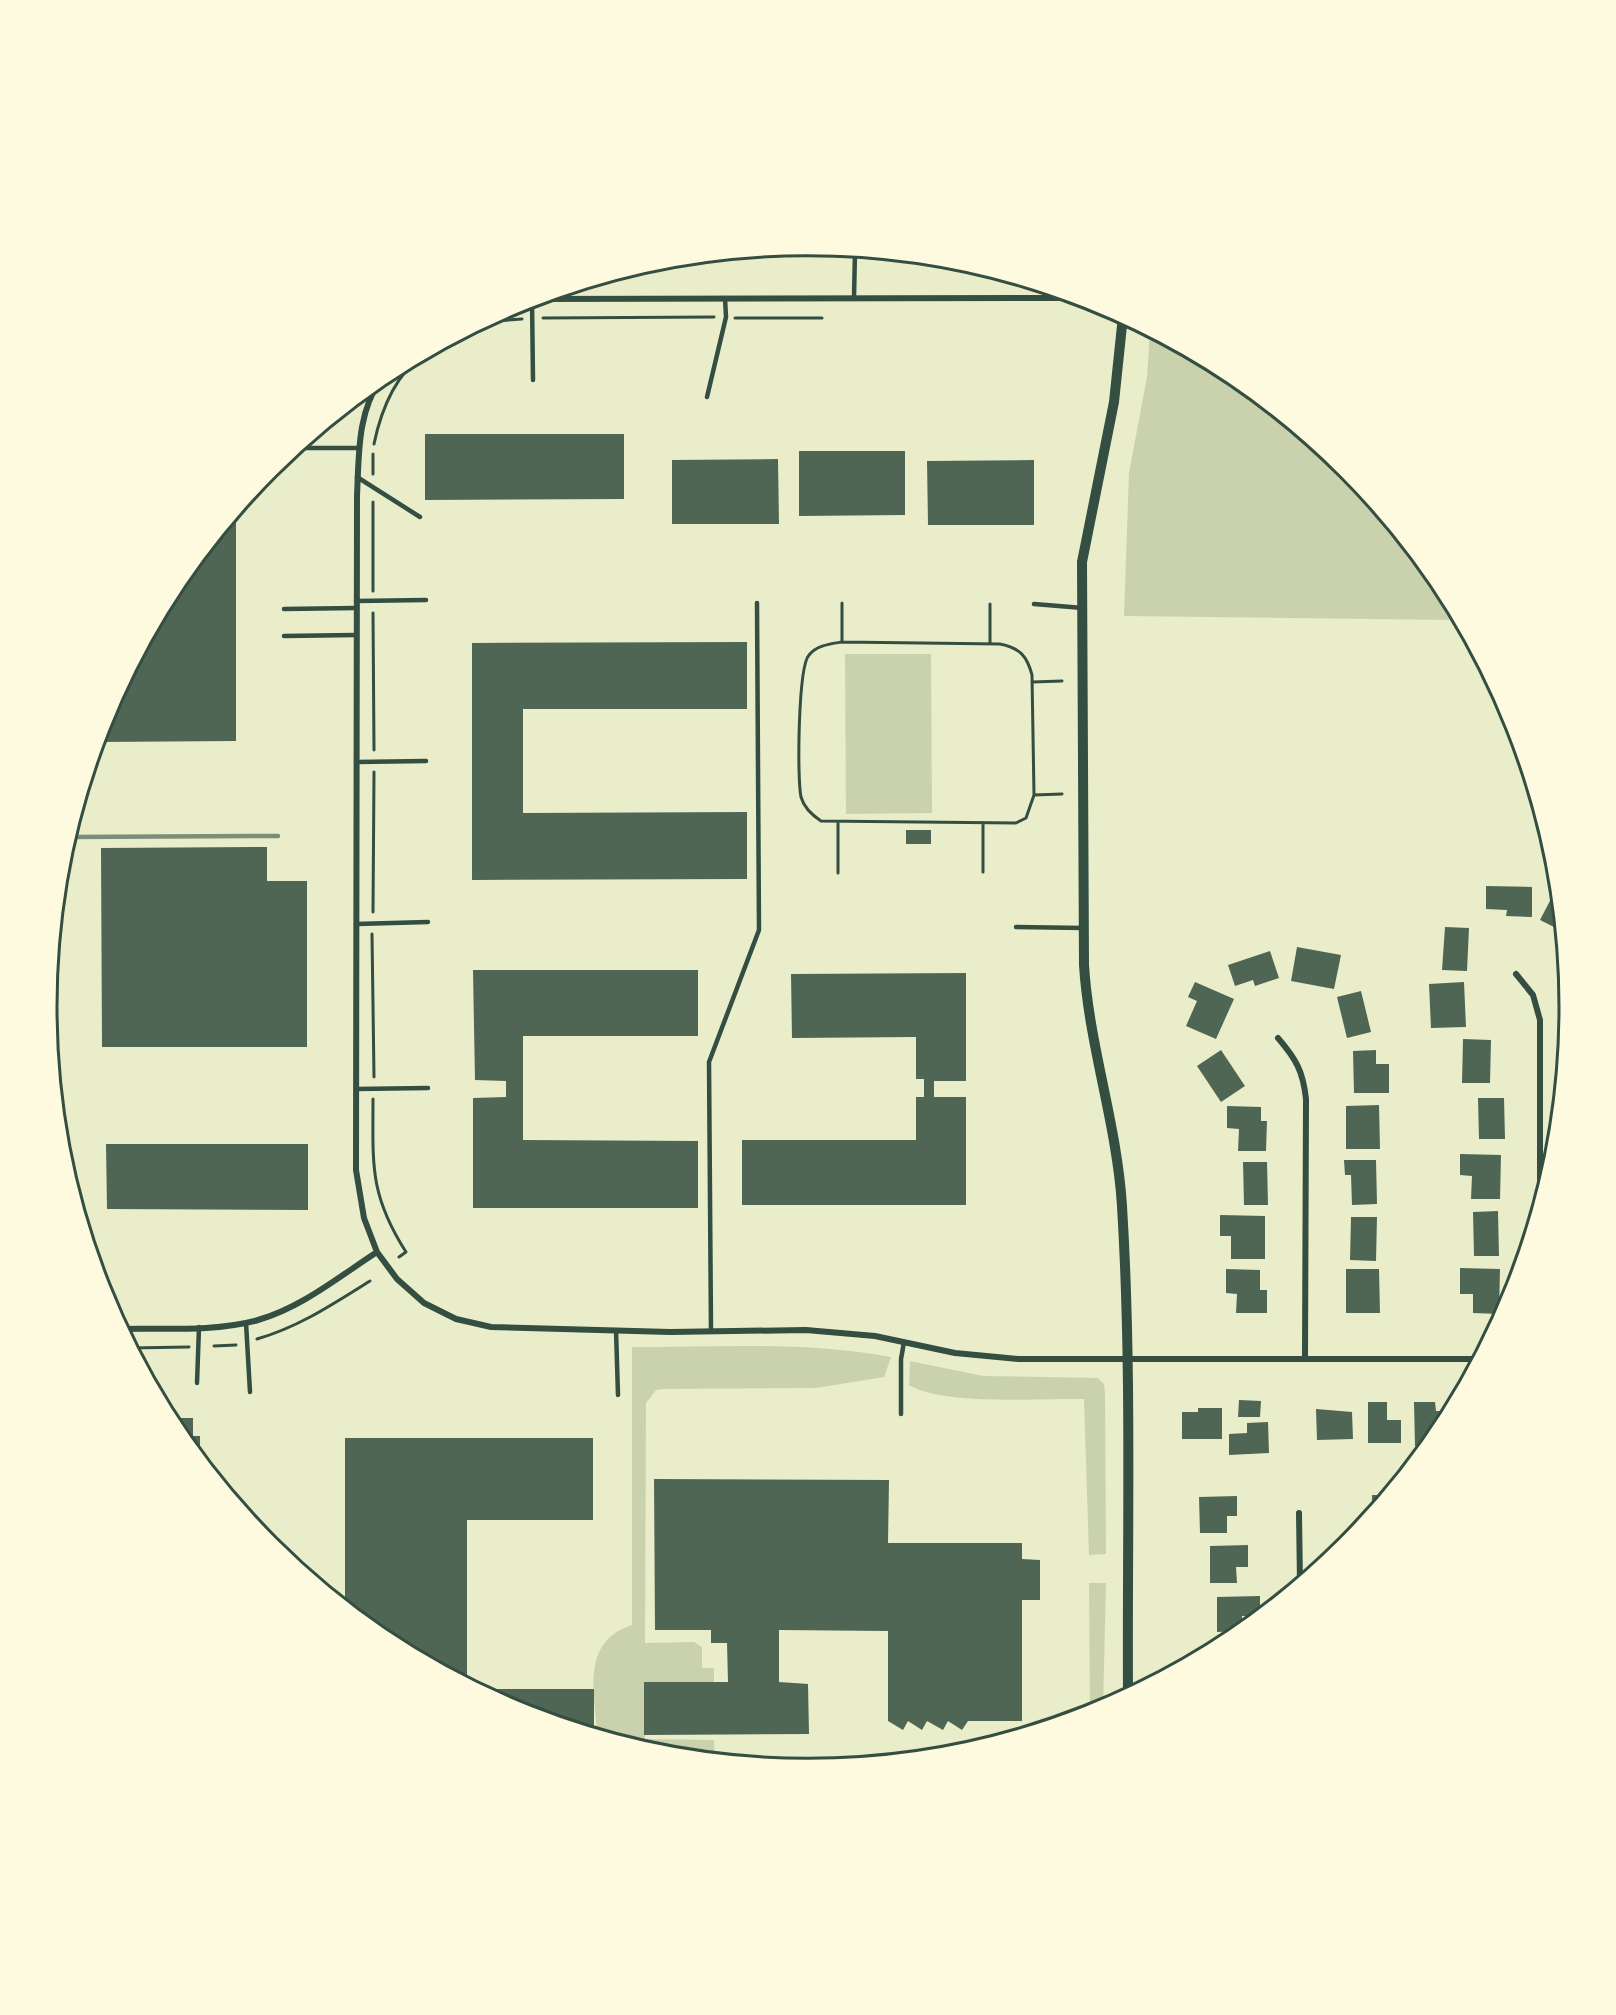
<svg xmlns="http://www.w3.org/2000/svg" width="1616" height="2015" font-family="Inter,sans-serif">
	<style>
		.green { fill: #cad2ad }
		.building { fill: #4f6655 }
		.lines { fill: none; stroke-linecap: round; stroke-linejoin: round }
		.path { stroke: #344e41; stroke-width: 3 }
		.service { stroke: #344e41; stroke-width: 4.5 }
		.minor { stroke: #344e41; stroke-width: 6 }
		.tertiary { stroke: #344e41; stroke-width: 10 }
		.rail { stroke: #7c8e77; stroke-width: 4.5 }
		.rim { fill: none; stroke: #344e41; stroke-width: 3 }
	</style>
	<rect width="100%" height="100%" fill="#e9edc9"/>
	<!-- green -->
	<path class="green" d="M1150,331L1231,375L1347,469L1441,585L1453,607L1454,620L1124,616L1129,473L1147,377Z
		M845,654H931L932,813L846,814Z
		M632,1347C718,1347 806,1341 891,1357L884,1377L816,1388L664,1389L656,1390L646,1403L645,1643L694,1642L702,1647V1668H714V1682H644L645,1739L714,1740L715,1760L659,1754L597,1735C595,1692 580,1642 632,1625Z
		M910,1361L983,1376L1098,1378L1104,1384L1105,1394L1106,1554L1089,1555L1084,1399C1041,1398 943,1406 909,1385Z
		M1089,1583H1106L1103,1709L1090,1714Z"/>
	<!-- building -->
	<path class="building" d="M425,434H624V499L425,500Z
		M799,451H905V515L799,516Z
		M778,459L779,524H672V460Z
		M1034,460V525H928L927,461Z
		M236,510V741L97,742L105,716L175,584Z
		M747,642V709H523V813L747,812V879L472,880V643Z
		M1524,759L1535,794L1532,796L1518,761Z
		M906,830H931V844H906Z
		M267,847V881H307V1047H102L101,848Z
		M1486,886L1532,887V917L1506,916L1507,910L1486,909Z
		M1554,893L1558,895L1562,931L1540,920Z
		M1445,927L1469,928L1467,971L1442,970Z
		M1297,947L1341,955L1334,989L1291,981Z
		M1270,951L1279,978L1255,986L1253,980L1235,986L1228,965Z
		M473,970H698V1036H523V1140L698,1141V1208H473V1098L506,1097V1081L475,1080Z
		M966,973V1081H934V1097H966V1205H742V1140H916V1097H924V1079H916V1037L792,1038L791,974Z
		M1195,982L1234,999L1216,1039L1186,1026L1197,1001L1188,997Z
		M1464,982L1466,1027L1431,1028L1429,984Z
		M1361,991L1371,1032L1347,1038L1337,997Z
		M1463,1039L1491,1040L1490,1083H1462Z
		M1221,1050L1245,1086L1221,1102L1197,1066Z
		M1376,1050V1064H1389V1093H1354L1353,1051Z
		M1478,1098H1504L1505,1139H1479Z
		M1379,1105L1380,1149H1346V1106Z
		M1227,1106L1261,1107V1121H1267L1266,1151H1238L1239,1129L1227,1128Z
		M106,1144H308V1210L107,1209Z
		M1460,1154L1501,1155L1500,1199H1471L1472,1176L1460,1175Z
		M1344,1160H1376L1377,1204L1352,1205L1351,1175H1345Z
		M1243,1162H1267L1268,1205H1244Z
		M1498,1211L1499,1256H1474L1473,1212Z
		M1220,1215L1265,1216V1259H1231V1236H1220Z
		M1351,1217H1377L1376,1261L1350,1260Z
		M1460,1268L1500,1269L1499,1314L1473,1313V1294H1460Z
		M1226,1269L1260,1270V1290H1267V1313H1236L1237,1294L1226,1293Z
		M1346,1269H1379L1380,1313H1346Z
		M1239,1400L1261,1401L1260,1417H1238Z
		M1368,1402H1387V1420H1401V1443H1368Z
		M1414,1402H1435L1436,1411H1452L1437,1436H1428V1446H1415Z
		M1198,1408H1222V1439H1182V1412H1198Z
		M1316,1409L1352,1412L1353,1439L1317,1440Z
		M168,1418H193V1436H200V1462Z
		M1268,1422L1269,1453L1229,1455V1434L1247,1433V1423Z
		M345,1438H593V1520H467V1685L385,1640L345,1608Z
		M654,1479L889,1480L888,1543H1022V1559L1040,1560V1600H1022V1721H968L962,1730L948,1721L943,1730L927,1721L922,1730L908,1721L903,1730L888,1721V1631L779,1630V1682L808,1684L809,1734L644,1735V1682H728L727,1643H711V1630H655Z
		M1372,1495H1388L1372,1515Z
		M1237,1496V1516H1227V1533H1200L1199,1497Z
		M1362,1517H1370L1362,1527Z
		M1248,1545V1567H1236L1237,1583H1210V1546Z
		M1260,1596V1616H1242V1631L1217,1632V1597Z
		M1209,1646H1221L1209,1653Z
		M475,1689H594V1734L516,1711Z"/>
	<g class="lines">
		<!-- path -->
		<path class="path" d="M543,318L714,317
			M735,318H822
			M482,322L522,319
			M374,444C381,410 395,376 423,354
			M373,454V474
			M373,591V502
			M842,603V642
			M990,604V644
			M373,613L374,750
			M1032,682L1062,681
			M1034,795L1026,818L1016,823L821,821C812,815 804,808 801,797C797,779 798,667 809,655C817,645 830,644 842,642L1000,644C1020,648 1027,656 1032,675L1034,795L1062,794
			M838,823V873
			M983,824V872
			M373,912L374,772
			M372,934L374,1077
			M373,1099C373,1164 369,1194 406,1252L399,1257
			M257,1339C299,1327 333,1304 370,1281
			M214,1346L236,1345
			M130,1348L189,1347"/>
		<!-- service -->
		<path class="service" d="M854,298L855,251
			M532,299L533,380
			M360,395L371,399
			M707,397L726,317L725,298
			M295,448H359
			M357,477L420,517
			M356,601L426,600
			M1034,604L1083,608
			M284,609L356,608
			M284,636L356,635
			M356,762L426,761
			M356,924L428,922
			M1016,927L1084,928
			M356,1089L428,1088
			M246,1323L250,1392
			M616,1330L618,1395
			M711,1331L709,1062L759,930L757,603
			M197,1383L199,1327
			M901,1414V1359L904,1342"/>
		<!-- minor -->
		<path class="minor" d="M534,299L1079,298
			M382,377C357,412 359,455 357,496L356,1170L364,1218L377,1252L397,1279L424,1303L456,1319L491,1327L670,1332L806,1330L875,1336L955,1353L1019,1359H1479
			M1516,974L1533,995L1540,1020V1204
			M1278,1038C1296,1059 1303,1071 1306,1099L1305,1358
			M120,1329C165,1328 214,1332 258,1320C301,1308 340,1276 377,1252
			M1299,1513L1300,1584"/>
		<!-- tertiary -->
		<path class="tertiary" d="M1123,316L1114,402L1082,562L1084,965C1089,1046 1117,1124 1122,1206C1132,1369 1127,1533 1128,1696"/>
		<!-- rail -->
		<path class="rail" d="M68,837L278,836"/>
	</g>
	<!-- crop -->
	<path d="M0 0H1616V2015H0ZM57 1007a751 751 0 1 1 1502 0a751 751 0 1 1-1502 0Z" fill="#fefae0" fill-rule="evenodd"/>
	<path class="rim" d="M57 1007a751 751 0 1 1 1502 0a751 751 0 1 1-1502 0Z"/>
</svg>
